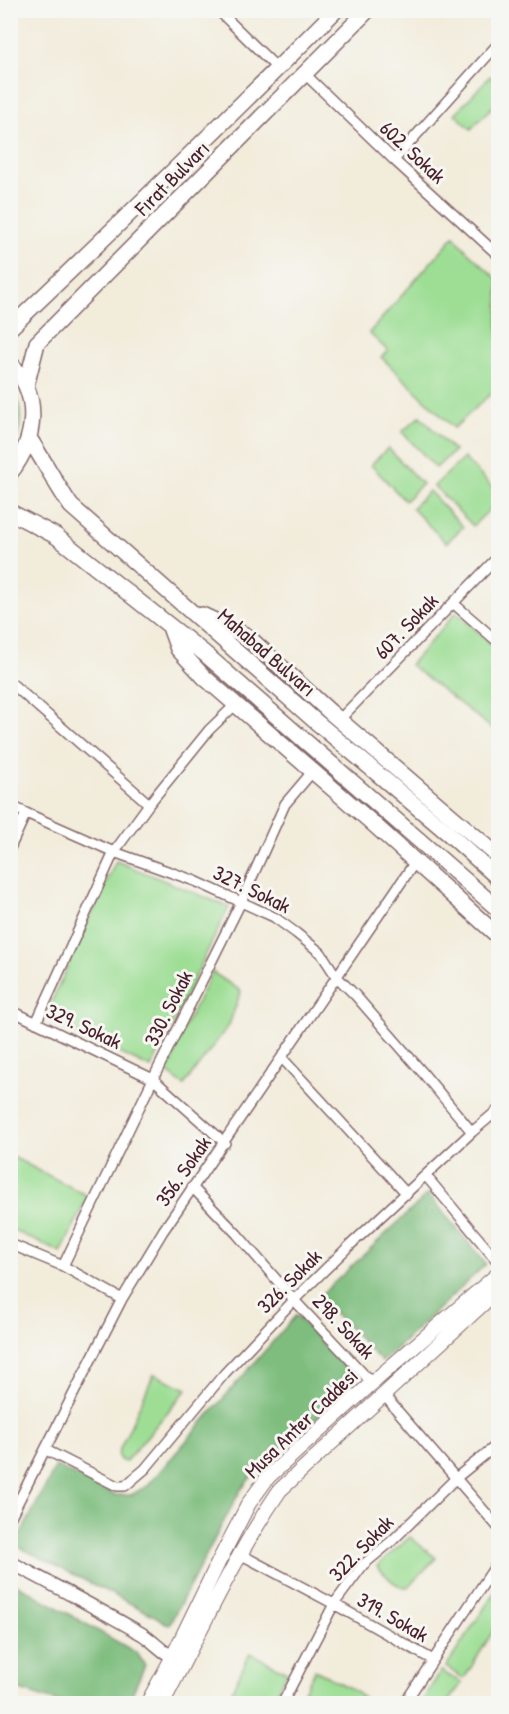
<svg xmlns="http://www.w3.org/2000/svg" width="509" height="1714" font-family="'Patrick Hand',sans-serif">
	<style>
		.green { fill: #9dde94; stroke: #747e60; stroke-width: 1.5 }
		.forest { fill: #7ebd7e; stroke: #646e54; stroke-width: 1.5 }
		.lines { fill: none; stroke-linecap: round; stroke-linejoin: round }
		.minor-casing { stroke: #856769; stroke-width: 12 }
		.tertiary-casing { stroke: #856769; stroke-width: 15 }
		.secondary-casing { stroke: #856769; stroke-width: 16 }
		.primary-casing { stroke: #856769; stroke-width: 18 }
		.minor { stroke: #fff; stroke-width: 9 }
		.tertiary { stroke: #fff; stroke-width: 12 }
		.secondary { stroke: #fff; stroke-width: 14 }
		.primary { stroke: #fff; stroke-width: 15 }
		.labels { text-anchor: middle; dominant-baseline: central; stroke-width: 6; stroke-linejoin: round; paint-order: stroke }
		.street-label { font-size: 21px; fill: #4a1f2b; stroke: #f6f6f2 }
	</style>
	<rect width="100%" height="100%" fill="#f6f6f2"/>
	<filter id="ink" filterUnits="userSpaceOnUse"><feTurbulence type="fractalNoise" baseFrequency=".0167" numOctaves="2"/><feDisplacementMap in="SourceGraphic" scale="12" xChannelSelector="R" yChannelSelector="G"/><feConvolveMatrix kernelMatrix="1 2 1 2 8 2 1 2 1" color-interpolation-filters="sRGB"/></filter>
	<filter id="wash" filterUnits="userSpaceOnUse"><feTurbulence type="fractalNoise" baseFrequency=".008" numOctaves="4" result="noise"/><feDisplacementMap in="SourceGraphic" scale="24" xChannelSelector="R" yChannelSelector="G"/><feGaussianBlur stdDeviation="1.35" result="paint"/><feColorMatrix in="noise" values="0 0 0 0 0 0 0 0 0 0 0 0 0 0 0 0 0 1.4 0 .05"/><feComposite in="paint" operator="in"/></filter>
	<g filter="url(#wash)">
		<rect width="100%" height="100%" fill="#f2ecdb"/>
		<!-- green -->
		<path class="green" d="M490,76L498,84V101L471,129L455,114Z
			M454,236L467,251L498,280V387L454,428L381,357L388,351L369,333Z
			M11,385C25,409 22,430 11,455Z
			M420,416L454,451L436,468L402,432Z
			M388,448L422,484L405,501L371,465Z
			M464,458L498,493V501L473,526L434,486Z
			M429,491L463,527L446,543L412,508Z
			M456,612L498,650V733L410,665Z
			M116,861L229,907L151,1068L44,1018Z
			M212,972L241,991L229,1025L184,1085L163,1070Z
			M11,1156L88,1196L61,1253L11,1229Z
			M154,1374L187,1389L125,1462L120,1460L118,1453Z
			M410,1537L436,1558L408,1587C395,1588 386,1575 377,1566Z
			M498,1587V1623L464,1679L446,1667Z
			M250,1653L287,1672L271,1703H226Z
			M315,1670L348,1687L371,1703H319L302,1695Z
			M441,1671L462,1683L447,1703H421Z"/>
		<!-- forest -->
		<path class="forest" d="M428,1194L486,1264L382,1362L319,1297Z
			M296,1315L358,1382L257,1469L240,1491L169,1625L155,1616L15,1545L56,1466L115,1495H131L147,1486Z
			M11,1581L137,1653L145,1665L128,1703H60L11,1687Z"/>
	</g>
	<g filter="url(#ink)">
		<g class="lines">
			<!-- minor casing -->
			<g class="minor-casing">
				<path id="minor" d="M218,10L278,69
					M305,74L394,160L498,255
					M394,160L498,44
					M453,603L498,642
					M10,682L149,804
					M339,720L498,557
					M10,805L26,813L114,852L195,881L274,917L296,933L321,953L336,976L356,996L423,1073L472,1132
					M10,848L26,813
					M10,1010L153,1079L225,1143
					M36,1023L114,852L149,804L209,730L236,704
					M282,1058L407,1194
					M426,1176L498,1262
					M192,1187L237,1234L294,1300L372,1383
					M10,1244L63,1266L122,1299
					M63,1266L153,1079L241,902L285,804L313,771
					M383,1394L498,1527
					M46,1450L117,1486H125L145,1469L225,1373L294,1300L347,1248L472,1132L498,1110
					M10,1518L122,1299L163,1231L415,862
					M240,1554L334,1604L433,1660
					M282,1704L334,1604L363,1565L393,1540L456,1478L498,1444
					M404,1704L498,1562"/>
			</g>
			<!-- tertiary casing -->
			<g class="tertiary-casing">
				<path id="tertiary" d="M10,1562C55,1586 99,1609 142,1634C156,1643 163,1654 180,1661"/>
			</g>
			<!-- secondary casing -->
			<g class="secondary-casing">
				<path id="secondary" d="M147,1704L172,1658L219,1561L249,1503L268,1477L372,1383L498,1274
					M162,1704C200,1632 234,1557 280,1490L498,1290"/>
			</g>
			<!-- primary casing -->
			<g class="primary-casing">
				<path id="primary" d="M10,328C120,224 228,118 336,10
					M10,363C42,395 36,440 10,473
					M26,386L37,343L368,10
					M29,438C44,461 56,484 71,506L314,720L448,833L498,878
					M10,512L56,536L204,653L498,909
					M202,615L247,636L330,712L498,856
					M170,627L178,649L204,677L369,820L498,936"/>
			</g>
			<!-- minor -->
			<use href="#minor" class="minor"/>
			<!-- tertiary -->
			<use href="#tertiary" class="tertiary"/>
			<!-- secondary -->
			<use href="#secondary" class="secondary"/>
			<!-- primary -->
			<use href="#primary" class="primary"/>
		</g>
	</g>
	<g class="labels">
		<!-- street labels -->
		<g class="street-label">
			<text transform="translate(413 152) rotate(43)">602. Sokak</text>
			<text transform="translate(172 178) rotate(-45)">Fırat Bulvarı</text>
			<text transform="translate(406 626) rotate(-46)">607. Sokak</text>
			<text transform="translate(267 652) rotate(41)">Mahabad Bulvarı</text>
			<text transform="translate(252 889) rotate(26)">327. Sokak</text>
			<text transform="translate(168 1008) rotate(-63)">330. Sokak</text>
			<text transform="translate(84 1026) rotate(25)">329. Sokak</text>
			<text transform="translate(183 1171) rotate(-55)">356. Sokak</text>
			<text transform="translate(289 1281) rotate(-45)">326. Sokak</text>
			<text transform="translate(344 1326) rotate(47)">298. Sokak</text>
			<text transform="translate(301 1423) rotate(-44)">Musa Anter Caddesi</text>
			<text transform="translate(361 1548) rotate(-46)">322. Sokak</text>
			<text transform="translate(393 1617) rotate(30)">319. Sokak</text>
		</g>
	</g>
	<!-- margin -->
	<rect width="509" height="1714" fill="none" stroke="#f6f6f2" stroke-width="36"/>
</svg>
